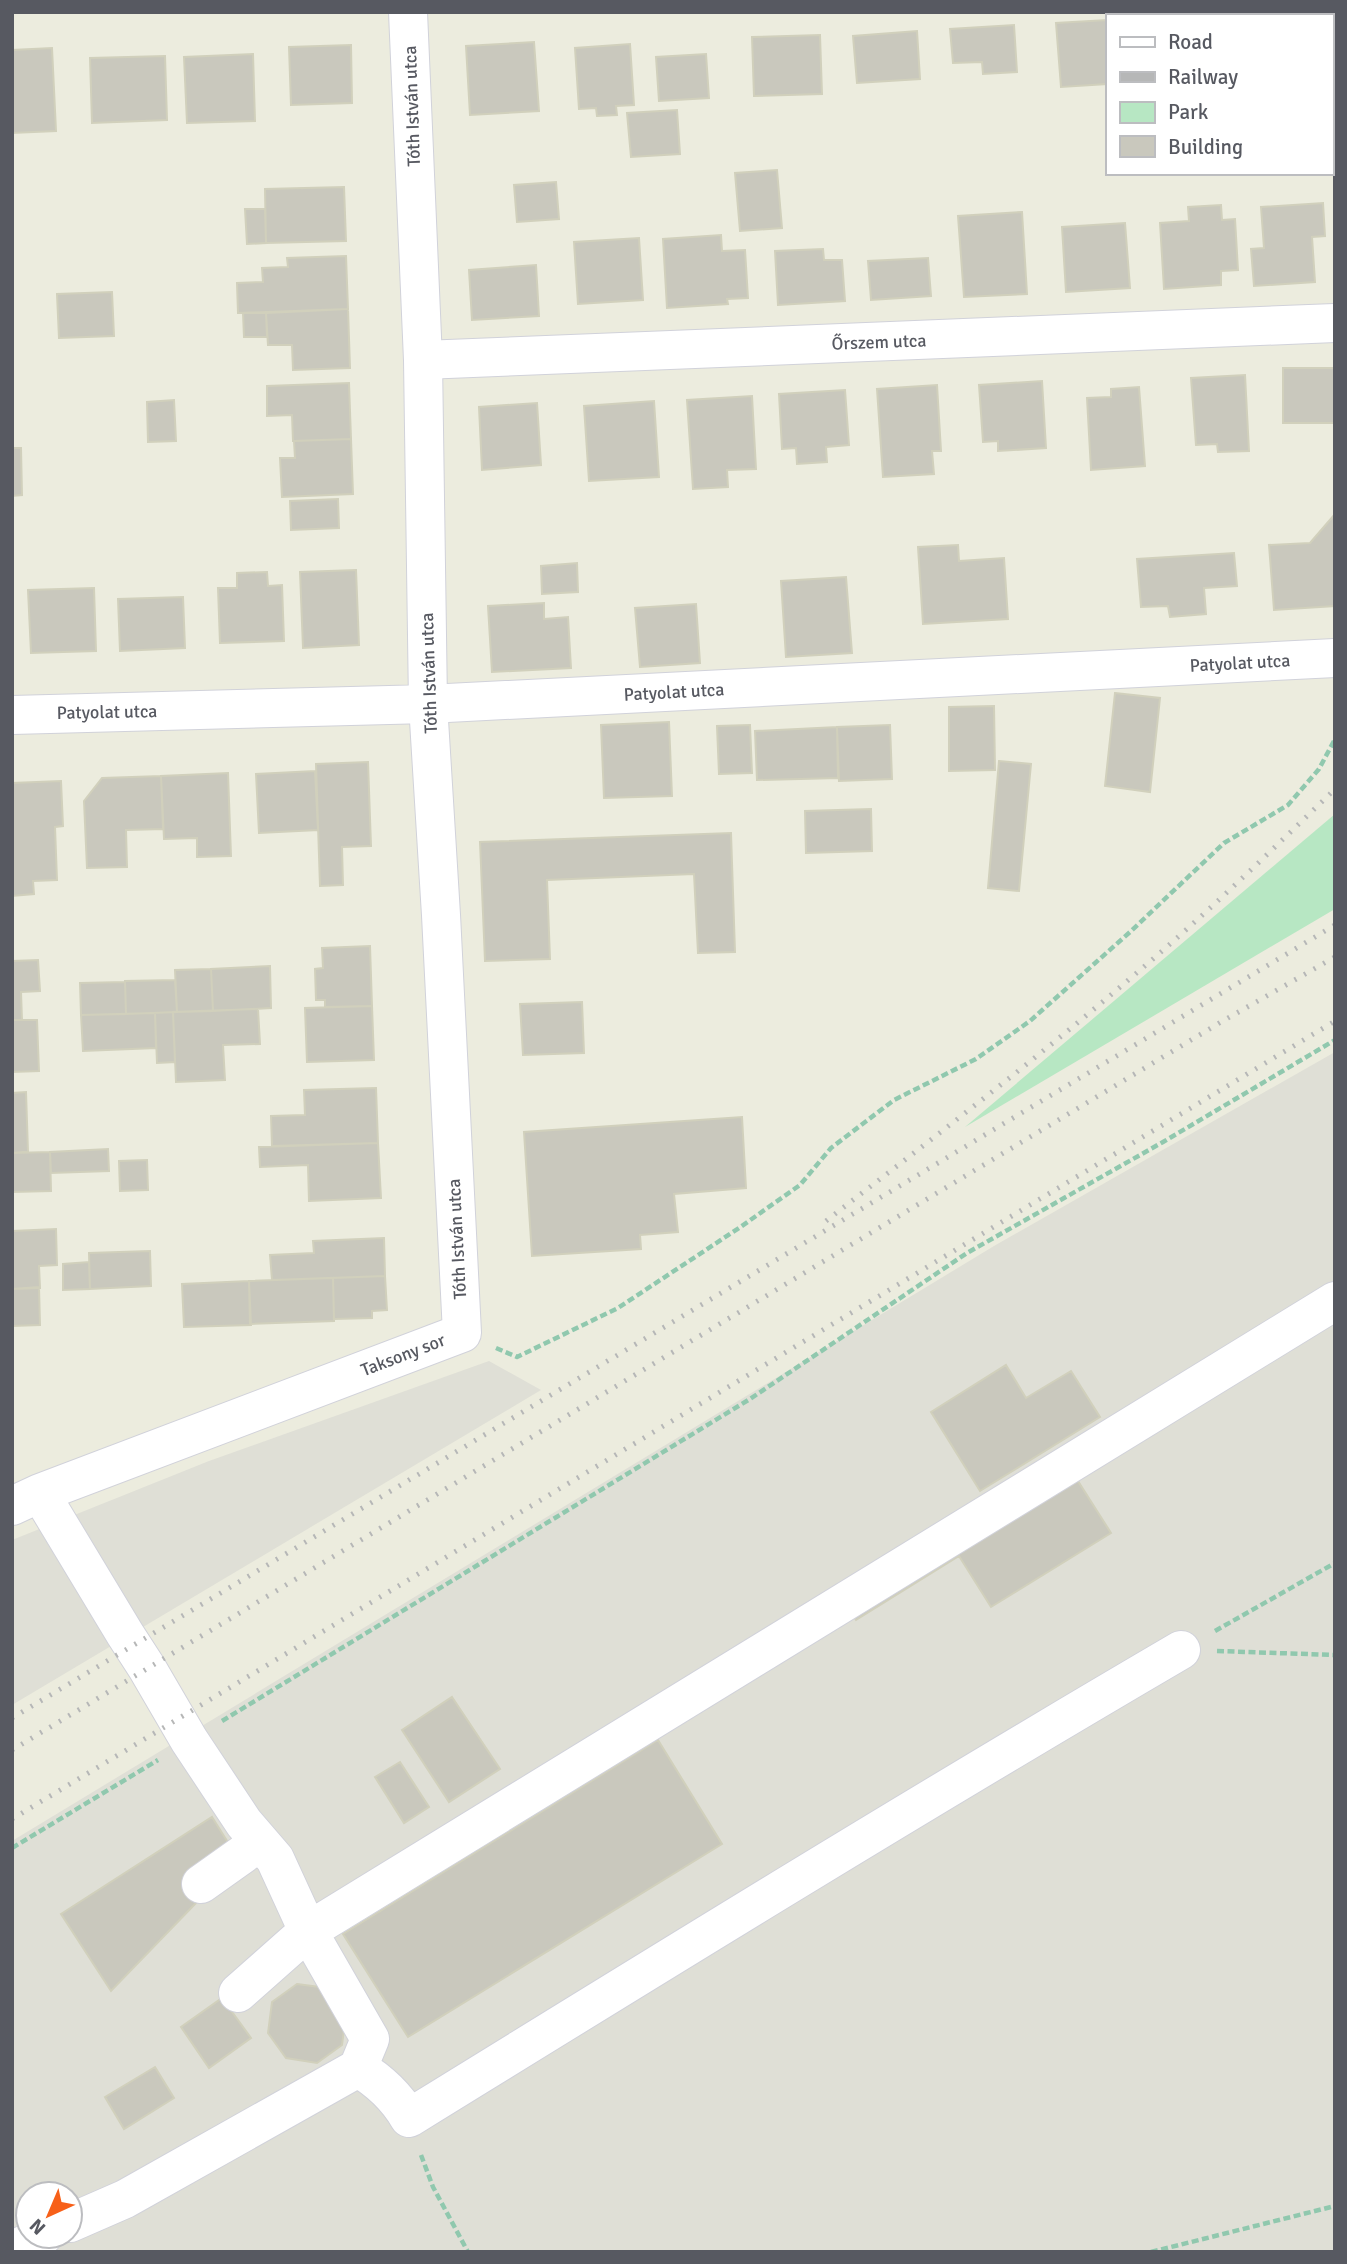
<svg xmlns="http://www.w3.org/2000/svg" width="1347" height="2264" font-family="Signika,sans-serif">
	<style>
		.industrial { fill: #dfdfd6; fill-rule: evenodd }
		.green { fill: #b7e7c3 }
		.building { fill: #c9c8bd; stroke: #d1d0bc; stroke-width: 2 }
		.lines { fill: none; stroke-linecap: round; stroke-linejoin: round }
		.minor-casing { stroke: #d1d2da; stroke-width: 40 }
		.path { stroke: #90c8ae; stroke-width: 4.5; stroke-dasharray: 7 3.5; stroke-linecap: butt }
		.minor { stroke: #fff; stroke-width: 38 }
		.rail { stroke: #b6b7b7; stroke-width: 5; stroke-dasharray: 2 9; stroke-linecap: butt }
		.labels { text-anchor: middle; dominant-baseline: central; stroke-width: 5; stroke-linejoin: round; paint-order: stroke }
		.street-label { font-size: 18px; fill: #575961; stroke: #fff }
	</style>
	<rect width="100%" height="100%" fill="#ececde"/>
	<!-- industrial -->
	<path class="industrial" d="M1335,1052V2252H12V1841L994,1246ZM28,2194H70V2236H28Z
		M489,1361L541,1390L12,1705V1540L209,1461Z"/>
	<!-- green -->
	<path class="green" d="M1335,814V909L965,1127Z"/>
	<!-- building -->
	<path class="building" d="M1107,20V84L1061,87L1056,23Z
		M1014,25L1017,72L983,74L982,62L953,63L950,29Z
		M917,31L920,79L857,83L853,36Z
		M820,35L822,94L754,96L752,37Z
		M534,42L539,111L470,115L466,46Z
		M630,44L634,105L616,106L617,115L597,116L596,108L579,109L575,48Z
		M351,45L352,103L291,105L289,47Z
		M52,48L56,131L12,133V50Z
		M253,54L255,121L187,123L184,57Z
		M706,54L709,98L659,101L656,57Z
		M165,56L167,120L92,123L90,58Z
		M677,110L680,154L631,157L627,113Z
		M777,170L782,228L740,231L735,173Z
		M556,182L559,219L517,222L514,185Z
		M344,187L346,241L266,243L265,189Z
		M1323,203L1325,236L1312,237L1315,282L1254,286L1251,249L1264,248L1261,207Z
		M1221,205L1222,220L1235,219L1238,270L1221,271V285L1164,289L1160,223L1189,221L1188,207Z
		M245,209H265L266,243L247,244Z
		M1022,212L1027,294L964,297L958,216Z
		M1125,223L1130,288L1066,292L1062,227Z
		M721,235L722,251L745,250L748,298L727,299L728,304L667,308L663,239Z
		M639,238L643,300L578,304L574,242Z
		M823,249L824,260H842L845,301L778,305L775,251Z
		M346,256L348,309L238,313L237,283L263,282L262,268L288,267L287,258Z
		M928,258L931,296L871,300L868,261Z
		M536,265L539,316L472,320L469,270Z
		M112,292L114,336L59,338L57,294Z
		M348,309L350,368L293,370L292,345H268L266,313Z
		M243,313H266L267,337H244Z
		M1283,368H1335V423H1283Z
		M1245,375L1249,451L1218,452L1217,444L1196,445L1191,378Z
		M1042,381L1046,448L998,451V441L983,442L979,385Z
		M349,383L351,439L293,441L292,415L267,416V386Z
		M937,385L941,451H932L934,474L883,477L877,389Z
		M1139,387L1145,466L1091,470L1087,398L1111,397V389Z
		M845,390L849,445L826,447L827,462L797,464L796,448L782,449L779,394Z
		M752,396L756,469L727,470L728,487L693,489L687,400Z
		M174,400L176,441L148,442L147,402Z
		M654,401L659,477L589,481L584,406Z
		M537,403L541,465L482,470L479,407Z
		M351,439L353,494L282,497L280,458H295L294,441Z
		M12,448H21L22,495L12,496Z
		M338,499L339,528L291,530L290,501Z
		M1335,514V606L1274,610L1269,545L1310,543Z
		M958,545L959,561L1004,558L1008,619L923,624L918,547Z
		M1234,553L1237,586L1204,588L1206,614L1170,617L1168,606L1141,607L1137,559Z
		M577,563L578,592L542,594L541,566Z
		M356,570L359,645L303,648L300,572Z
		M267,572L268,586L282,585L284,641L220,643L218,588H237V573Z
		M846,577L852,653L786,657L781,581Z
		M94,588L96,651L31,653L28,590Z
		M183,597L185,648L120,651L118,599Z
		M544,603V619L568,617L571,668L492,672L488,606Z
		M696,604L700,663L640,667L635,608Z
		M1115,693L1160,698L1150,792L1105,786Z
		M994,706L995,770L949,771V707Z
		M669,722L672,796L604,798L601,725Z
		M750,725L752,773L719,774L717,726Z
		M890,725L892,779L839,781L837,727Z
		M837,727L838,778L757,780L755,731Z
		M999,761L1031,764L1019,891L988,888Z
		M368,762L371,846L342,847L343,885L320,886L316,764Z
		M315,771L318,830L259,833L256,774Z
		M228,773L231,856L197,857V838L164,839L161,776Z
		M161,776L163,829L126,830L127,867L87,868L84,801L102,778Z
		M61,781L63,826L55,827L57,880L33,881L34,894L12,896V783Z
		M871,809L872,851L806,853L805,811Z
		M731,833L735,952L698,953L694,874L547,880L550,959L485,961L480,842Z
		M370,946L372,1006L325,1007V1000H316L315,969L323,968L322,948Z
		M38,960L40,991L21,992L22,1020H12V961Z
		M270,966L271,1008L213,1011L211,969Z
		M211,969L213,1011L177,1012L175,970Z
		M175,980L177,1012L126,1014L125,981Z
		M125,982L126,1014L81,1015L80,983Z
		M582,1002L584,1053L523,1055L520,1004Z
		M372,1006L374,1060L307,1062L305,1008Z
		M258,1009L260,1044L223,1045L225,1080L176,1082L173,1012Z
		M173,1012L175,1062L157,1063L155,1013Z
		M155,1013L156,1048L83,1051L81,1015Z
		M12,1020H37L39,1071L12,1072Z
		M376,1088L378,1143L272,1146L271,1116L305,1115L304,1090Z
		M26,1092L28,1152L12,1153V1093Z
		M742,1117L746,1188L674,1194L678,1232L640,1235L641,1249L532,1256L524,1132Z
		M378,1143L381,1198L309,1201L308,1165L260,1167L259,1147Z
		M108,1149L109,1171L51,1173L50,1152Z
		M50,1152L51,1191L12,1192V1153Z
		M147,1160L148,1190L120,1191L119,1161Z
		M56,1229L57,1265L39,1266L40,1288L12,1289V1231Z
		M384,1238L385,1276L272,1280L270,1255L314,1253L313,1241Z
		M150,1251L151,1286L90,1289L89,1253Z
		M89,1262L90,1289L63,1290V1264Z
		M385,1276L387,1310L372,1311V1318L334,1319L333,1278Z
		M333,1278L334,1321L250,1324L249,1281Z
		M249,1281L251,1325L184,1327L182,1284Z
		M39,1287L40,1325L12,1326V1289Z
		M1006,1365L1026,1398L1071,1371L1100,1417L980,1491L931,1412Z
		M1071,1470L1111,1533L991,1607L959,1556L856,1620L847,1607Z
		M452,1697L500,1769L449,1802L402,1730Z
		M658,1740L722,1844L408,2037L343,1934Z
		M400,1762L429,1807L404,1823L375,1777Z
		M212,1817L234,1852L187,1886L196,1903L111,1991L61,1914Z
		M297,1984L327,1988L346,2014L342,2045L317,2063L286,2058L268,2033L272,2002Z
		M222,1998L251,2038L209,2068L181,2027Z
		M155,2067L174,2098L124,2129L105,2097Z"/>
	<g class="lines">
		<!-- minor casing -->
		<g class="minor-casing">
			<path id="minor" d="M423,360L1335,323
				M12,715L428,704L1335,658
				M40,1493L125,1634L147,1668L189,1740L244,1823L275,1859L308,1931L238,1993
				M12,1506L40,1493L462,1333L441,915L428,704L423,360L408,12
				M201,1884L260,1842
				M358,2068L370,2039L308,1931L1335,1301
				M70,2223L125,2199L358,2068C380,2081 396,2096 409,2118C665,1960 921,1802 1181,1650
				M12,2250L43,2236"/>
		</g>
		<!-- path -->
		<path class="path" d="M496,1348L517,1357L618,1308L739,1228L800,1185L831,1148L894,1100L976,1059L1030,1021L1130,932L1224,843L1288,805L1319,769L1335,739
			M1215,1631L1335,1563
			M1217,1651L1335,1655
			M222,1721L750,1399L967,1253L1163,1142L1335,1040
			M12,1848L158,1760
			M421,2155L433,2187L468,2252
			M1151,2252L1335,2206"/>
		<!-- minor -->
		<use href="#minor" class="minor"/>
		<!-- rail -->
		<path class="rail" d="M826,1221C929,1141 1033,1062 1133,976C1203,917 1269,853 1335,789
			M12,1718L1335,925
			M12,1750L1221,1022L1335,957
			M12,1819L1335,1021"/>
	</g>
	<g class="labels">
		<!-- street labels -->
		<g class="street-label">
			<text transform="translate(412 106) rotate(-92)">Tóth István utca</text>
			<text transform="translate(879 342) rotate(-2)">Őrszem utca</text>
			<text transform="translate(1240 663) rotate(-3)">Patyolat utca</text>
			<text transform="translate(429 673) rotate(-92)">Tóth István utca</text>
			<text transform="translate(674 692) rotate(-3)">Patyolat utca</text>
			<text transform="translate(107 712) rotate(-1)">Patyolat utca</text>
			<text transform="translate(457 1239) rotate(-93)">Tóth István utca</text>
			<text transform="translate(403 1355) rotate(-21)">Taksony sor</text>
		</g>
	</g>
	<!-- border -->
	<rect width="1347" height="2264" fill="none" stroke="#575961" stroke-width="28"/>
	<!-- legend -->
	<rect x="1106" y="14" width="228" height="161" fill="#ffffff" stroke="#bcbdc0" stroke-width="2"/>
	<rect x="1120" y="37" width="35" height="10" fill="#ffffff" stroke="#bcbdc0" stroke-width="2"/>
	<text x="1168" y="49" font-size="21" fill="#575961">Road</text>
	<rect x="1120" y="72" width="35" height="10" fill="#b6b7b7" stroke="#bcbdc0" stroke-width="2"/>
	<text x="1168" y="84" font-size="21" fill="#575961">Railway</text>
	<rect x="1120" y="102" width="35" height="21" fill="#b7e7c3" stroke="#bcbdc0" stroke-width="2"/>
	<text x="1168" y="119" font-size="21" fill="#575961">Park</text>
	<rect x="1120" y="136" width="35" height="21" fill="#c9c8bd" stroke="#bcbdc0" stroke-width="2"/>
	<text x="1168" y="154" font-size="21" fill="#575961">Building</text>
	<!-- north arrow -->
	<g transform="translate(49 2215) rotate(224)"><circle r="33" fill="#ffffff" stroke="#bcbdc0" stroke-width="2"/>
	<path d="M0-5L12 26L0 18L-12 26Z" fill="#f76019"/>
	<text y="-10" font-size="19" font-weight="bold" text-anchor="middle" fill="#575961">N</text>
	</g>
</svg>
